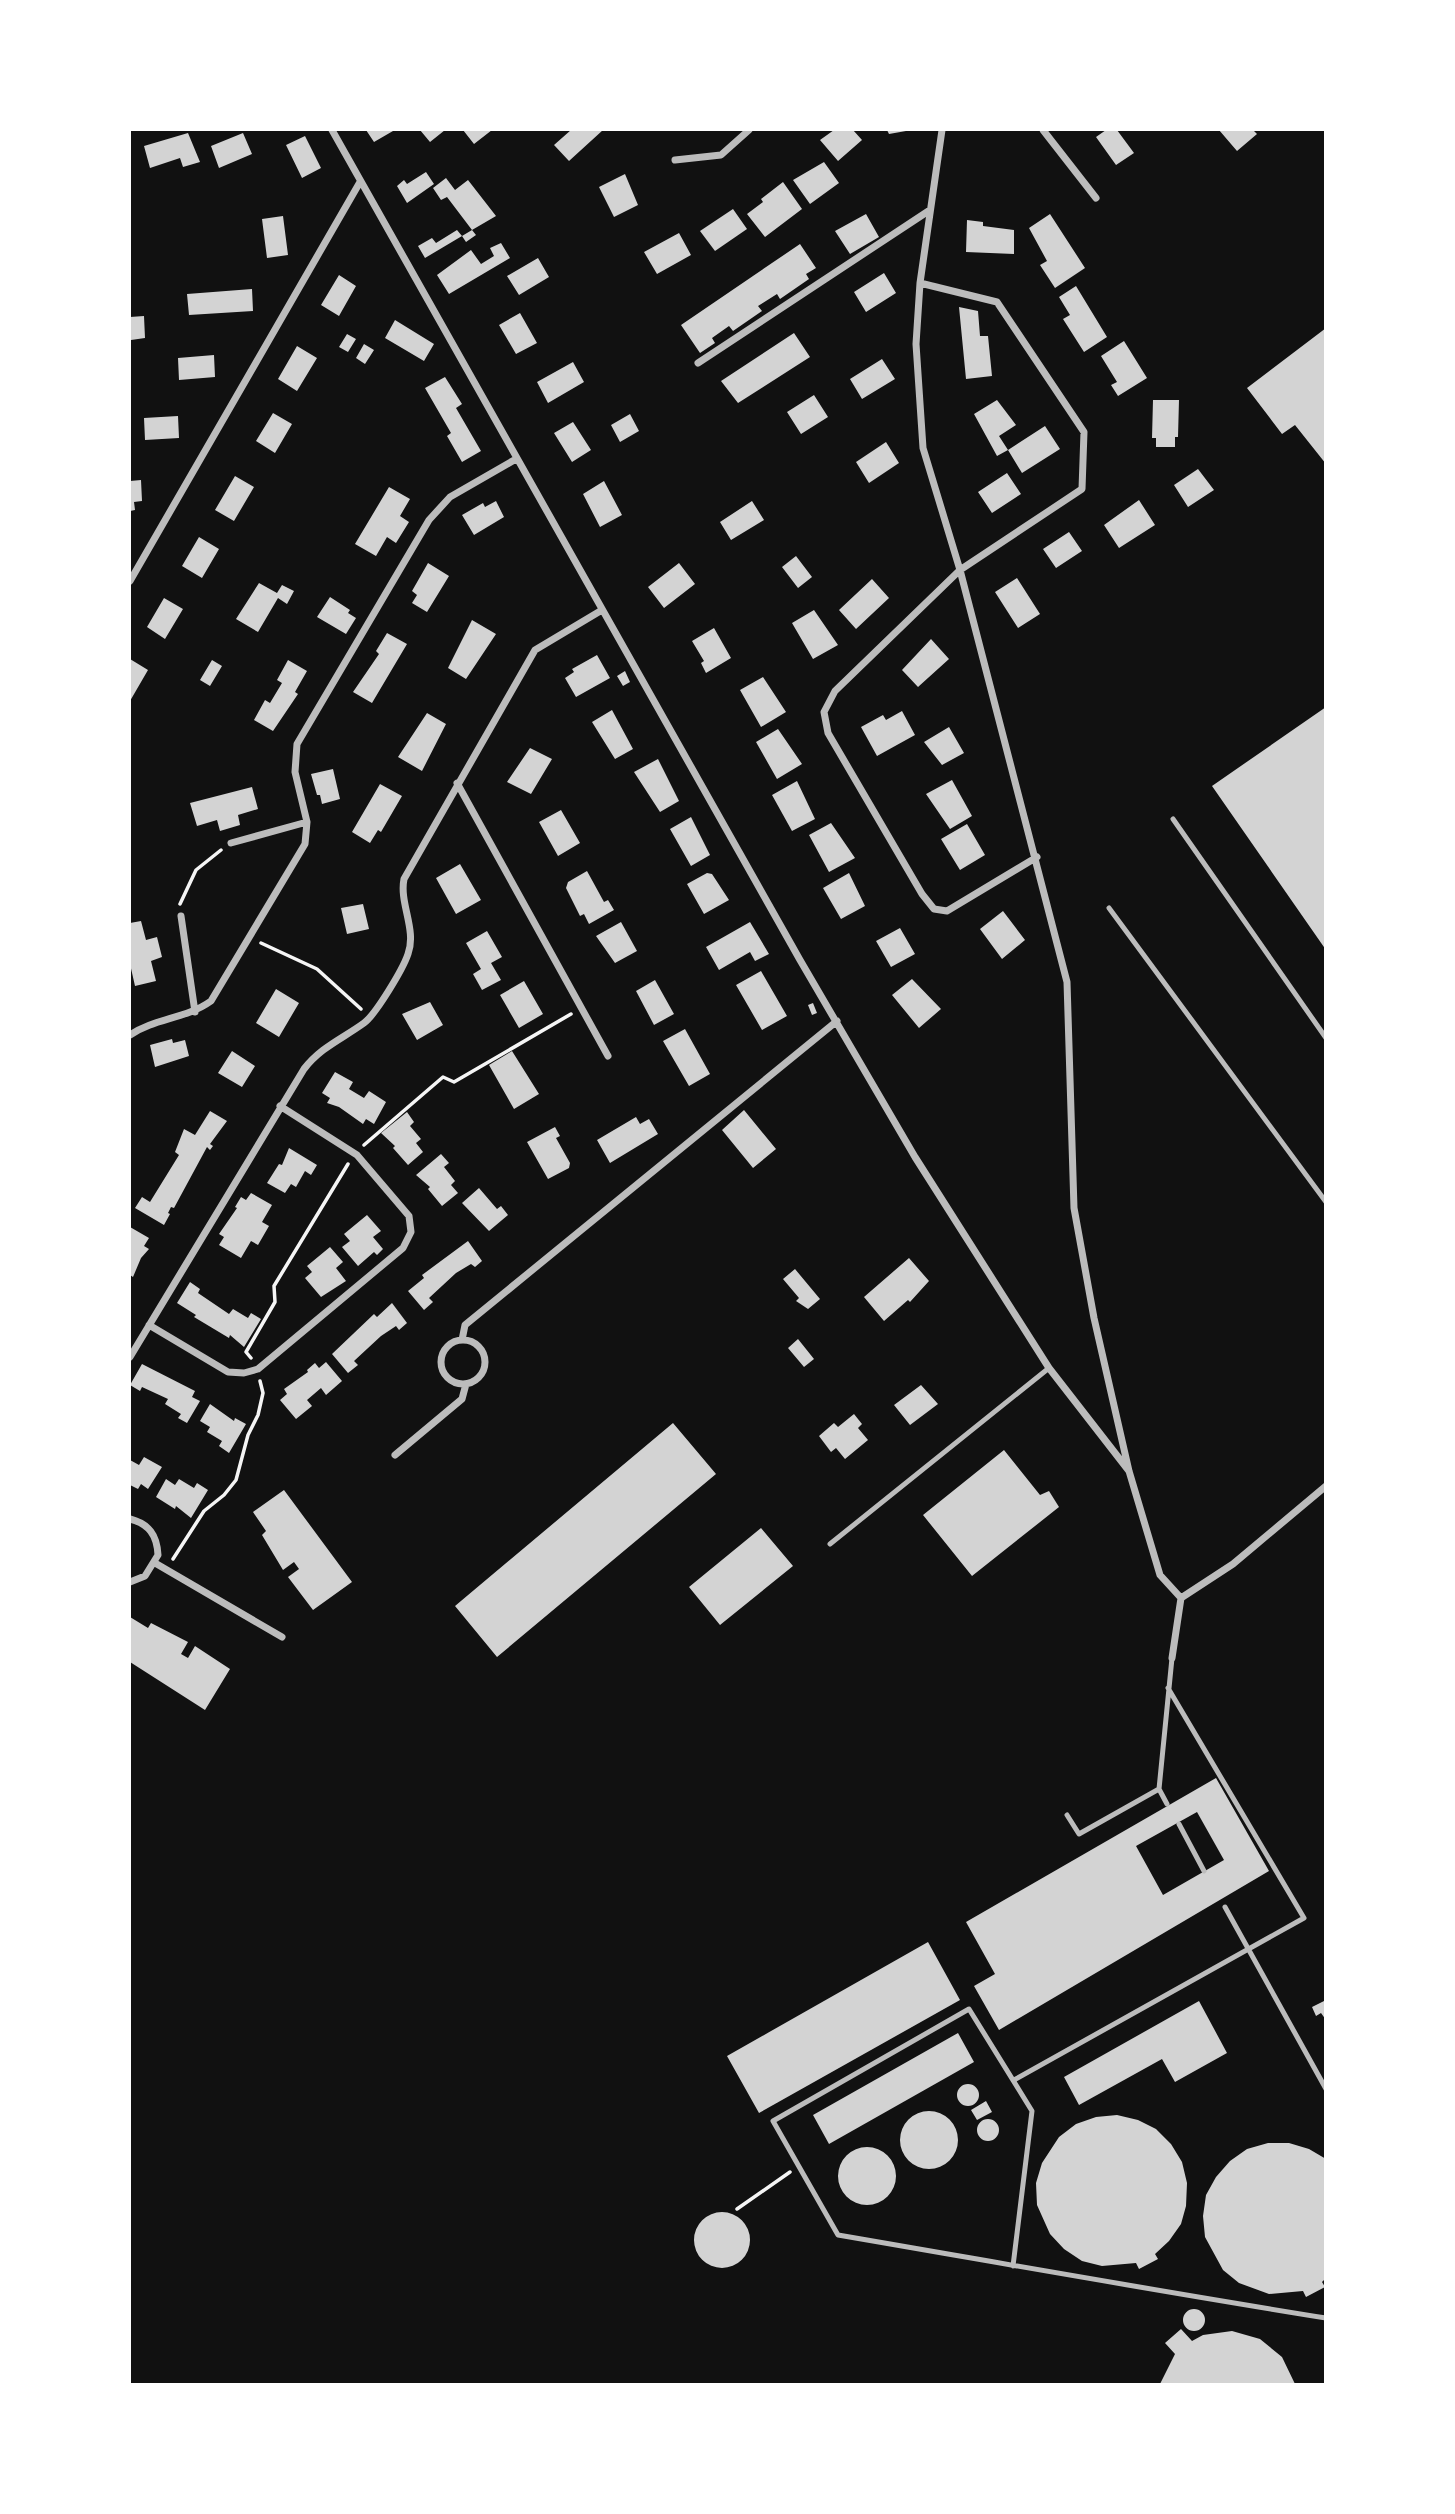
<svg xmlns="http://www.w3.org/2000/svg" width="1455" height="2514" font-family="'Playfair Display',serif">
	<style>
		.building { fill: #d3d3d3; fill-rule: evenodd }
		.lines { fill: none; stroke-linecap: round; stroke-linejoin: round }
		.path { stroke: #f5f5f5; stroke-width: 3.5 }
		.service { stroke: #bcbcbc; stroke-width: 5 }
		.minor { stroke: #bcbcbc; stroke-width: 7 }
	</style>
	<rect width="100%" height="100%" fill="#111"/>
	<!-- building -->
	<path class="building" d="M366,130H392L393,131L374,142Z
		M420,130H445L430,142Z
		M463,130H492L474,144Z
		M571,130H603L569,161L554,145Z
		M834,130H853L862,140L838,161L820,140Z
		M887,130H906V131L889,134Z
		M1106,130H1117L1134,153L1116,165L1096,137Z
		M1219,130H1253L1257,134L1237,151Z
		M188,133L200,162L183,167L180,158L150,168L144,146Z
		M243,133L252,154L219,168L211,146Z
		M305,136L321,168L302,178L286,145Z
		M824,162L839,183L810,204L793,180Z
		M426,172L434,184L407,203L397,186L404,180L407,184Z
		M625,174L638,205L614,217L599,187Z
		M446,178L455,190L468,180L496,216L472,230L447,197L441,200L433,188Z
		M783,182L802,209L765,237L747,214L763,202L761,199Z
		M733,209L747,229L715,251L700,231Z
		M866,214L879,237L850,254L835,231Z
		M1050,214L1085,268L1055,288L1040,265L1047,261L1029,228Z
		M283,216L288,255L267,258L262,219Z
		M967,220L983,222V226L1014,230V254L966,252Z
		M457,230L462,236L425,258L418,246L432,238L436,243Z
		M472,230L476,235L466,242L462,236Z
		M679,233L691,255L657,274L644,252Z
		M501,243L510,258L449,294L437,275L471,250L481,264L494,256L490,248Z
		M800,244L816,268L806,274L809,279L780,299L777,294L758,306L762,311L733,331L729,326L712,338L715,343L700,353L681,325Z
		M538,258L549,277L519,295L507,276Z
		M884,273L896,293L866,312L854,292Z
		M339,275L356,286L339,316L321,305Z
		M1076,286L1107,337L1084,352L1063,319L1070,315L1059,297Z
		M252,289L253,311L189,315L187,294Z
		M959,307L978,311L980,336H988L992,376L966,379Z
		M520,313L537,343L516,354L499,325Z
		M144,316L145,338L131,340L130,317Z
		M395,320L434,344L424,361L385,338Z
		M1326,328V464L1295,425L1282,434L1247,388Z
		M794,333L810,357L738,403L721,381Z
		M347,334L356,339L348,352L339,347Z
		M1124,341L1147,378L1118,396L1111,385L1117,382L1101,356Z
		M364,344L374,350L365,364L356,358Z
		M297,346L317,358L297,391L278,379Z
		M214,355L215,377L179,380L178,358Z
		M882,359L895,379L862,399L850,379Z
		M573,362L584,382L548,403L537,382Z
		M445,377L462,404L456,408L481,451L462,462L447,436L451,433L425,388Z
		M814,395L828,417L801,434L787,412Z
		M997,400L1016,425L999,436L1008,450L997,456L974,414Z
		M1153,400H1179L1178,437H1175V447H1156V438H1152Z
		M273,413L292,424L275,453L256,441Z
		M630,414L639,431L620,442L611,425Z
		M178,416L179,438L145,440L144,418Z
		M573,422L591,450L572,462L554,433Z
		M1045,426L1060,449L1022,473L1008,450Z
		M886,442L899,463L869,483L856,462Z
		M1198,469L1214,490L1188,507L1174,485Z
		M1007,473L1021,494L992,513L978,492Z
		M235,476L254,487L234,521L215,510Z
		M141,480L142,501L134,502L135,510L130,511V481Z
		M604,481L622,515L600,527L583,494Z
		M389,487L410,499L400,516L409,522L396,543L387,537L376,556L355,544Z
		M1139,500L1155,525L1119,548L1104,525Z
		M496,501L504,517L474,535L462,515L483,503L485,507Z
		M752,501L764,520L731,540L720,522Z
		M1069,532L1082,551L1056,568L1043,549Z
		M199,537L219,549L202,578L182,566Z
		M796,556L812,577L798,588L782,567Z
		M428,563L449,576L427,612L412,603L417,595L412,591Z
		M679,563L695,584L664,608L648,587Z
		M1017,578L1040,614L1018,628L995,592Z
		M872,579L889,598L856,629L839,610Z
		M259,583L277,593L282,585L294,591L287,604L278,598L258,632L236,619Z
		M330,597L350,610L348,613L356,618L346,634L317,617Z
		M164,598L183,609L165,639L147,627Z
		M814,610L838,645L813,659L792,623Z
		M472,620L496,634L466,679L448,668Z
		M714,628L731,658L706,673L701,663L704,661L692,641Z
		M387,633L407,644L372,703L353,692L379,654L376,651Z
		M931,639L949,659L918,687L902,670Z
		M597,655L610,678L576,697L565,678L574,672L572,669Z
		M130,659L148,670L130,701Z
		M212,660L222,666L210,686L200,680Z
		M288,660L307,671L295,692L298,694L273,731L254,720L265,700L270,703L282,683L277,680Z
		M625,671L630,682L623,686L617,676Z
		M763,677L786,712L761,727L740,690Z
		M1326,707V950L1212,786Z
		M612,710L633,749L615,759L592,722Z
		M902,711L915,735L877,756L861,727L883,715L886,720Z
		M427,713L446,724L422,771L398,757Z
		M949,727L964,753L942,765L924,742Z
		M778,729L802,764L777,779L756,742Z
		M530,748L552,759L531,794L507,782Z
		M658,759L679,801L660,812L634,772Z
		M333,769L340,799L322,804L320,795H317L311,774Z
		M952,780L972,816L950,829L926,794Z
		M797,781L815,819L792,831L772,795Z
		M380,784L402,796L381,832L378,830L370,843L352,832Z
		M252,787L258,809L238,815L240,825L220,831L217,820L197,826L190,803Z
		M561,810L580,843L558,856L539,822Z
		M691,817L710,855L691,866L670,829Z
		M831,823L855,858L829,872L809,835Z
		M967,824L985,855L960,870L941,839Z
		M460,864L481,900L456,914L436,878Z
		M587,871L604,902L608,900L614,910L589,924L584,914L580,916L566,888L568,882Z
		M707,873L712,874L729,900L704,914L687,884Z
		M849,873L865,906L841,919L823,888Z
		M363,904L369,929L347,934L341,908Z
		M1003,911L1025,940L1002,959L980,929Z
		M141,921L146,940L157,937L162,957L151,961L156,981L135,986L130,964V923Z
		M621,922L637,951L615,963L596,936Z
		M750,922L769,954L755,961L750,952L719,970L706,947Z
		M900,928L915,954L891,967L876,941Z
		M487,931L502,957L491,963L501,980L482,990L473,974L481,969L466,943Z
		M761,971L787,1016L762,1030L736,985Z
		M912,979L941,1009L919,1028L892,995Z
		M655,980L674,1014L654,1025L636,991Z
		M524,981L543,1014L519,1028L500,995Z
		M276,989L299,1003L279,1037L256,1023Z
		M430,1002L443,1025L417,1040L402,1014Z
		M813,1003L817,1013L812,1015L808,1005Z
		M685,1029L710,1074L689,1086L663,1041Z
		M172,1039L173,1043L185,1040L189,1056L155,1067L150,1045Z
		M232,1051L255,1066L242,1087L218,1073Z
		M512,1051L539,1094L514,1109L489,1065Z
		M335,1072L353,1082L349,1089L364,1098L369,1091L386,1102L374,1124L366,1119L363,1124L339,1107L327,1103L330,1098L322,1093Z
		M744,1110L776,1149L753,1168L722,1130Z
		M210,1111L227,1121L210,1144L213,1146L210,1150L207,1147L174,1208L171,1207L168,1213L170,1214L164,1225L135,1208L142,1197L150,1202L179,1155L175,1152L184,1129L195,1135Z
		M407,1112L414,1122L410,1126L421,1139L416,1143L423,1152L408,1165L393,1148L395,1146L381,1133Z
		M636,1117L640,1124L649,1119L658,1134L610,1163L597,1140Z
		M555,1127L560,1136L556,1138L570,1163L569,1168L548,1179L527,1142Z
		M289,1148L317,1165L311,1175L305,1171L296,1187L291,1184L285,1193L267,1183L279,1164L282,1165Z
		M441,1154L449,1163L444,1167L455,1181L451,1185L458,1193L442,1206L428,1189L430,1187L416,1175Z
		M479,1188L497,1209L501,1206L508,1215L489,1231L462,1203Z
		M251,1193L272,1205L262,1222L269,1226L258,1245L251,1241L241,1258L219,1245L224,1237L219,1234L237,1208L235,1207L241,1197L246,1200Z
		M367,1215L381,1231L373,1237L383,1249L377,1255L374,1252L358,1266L342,1247L350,1241L344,1234Z
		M130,1227L149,1238L144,1246L149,1249L141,1258L133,1277L130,1275Z
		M468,1241L482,1261L475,1267L471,1264L456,1273L429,1298L433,1302L424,1310L408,1291L424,1278L422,1275Z
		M330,1247L343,1262L336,1268L346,1281L321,1297L305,1278L312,1272L307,1266Z
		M909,1258L929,1281L910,1302L908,1300L884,1321L864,1297Z
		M795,1269L820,1299L808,1309L796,1301L799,1298L783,1279Z
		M190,1282L200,1289L198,1293L229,1314L233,1309L248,1318L251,1313L261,1319L244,1347L230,1335L229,1338L194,1317L196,1315L177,1303Z
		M392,1303L407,1323L399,1330L396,1326L381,1336L354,1361L358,1365L348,1373L332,1354L374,1314L377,1317Z
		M798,1339L814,1359L804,1367L788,1348Z
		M326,1362L342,1381L326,1395L321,1388L307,1400L312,1406L296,1419L280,1400L287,1394L284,1389L308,1372L307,1370L315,1363L319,1368Z
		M142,1364L195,1391L192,1397L200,1401L187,1423L178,1418L181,1414L165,1404L168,1399L142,1387L140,1391L130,1385Z
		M921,1385L938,1404L910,1425L894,1405Z
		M210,1404L234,1421L235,1418L246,1424L229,1453L219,1446L222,1441L207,1432L210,1427L200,1421Z
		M854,1414L862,1424L858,1428L868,1440L845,1459L836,1448L831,1452L819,1436L834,1423L838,1427Z
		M673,1423L716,1474L497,1657L455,1606Z
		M1004,1450L1040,1495L1049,1491L1059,1507L972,1576L923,1515Z
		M144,1457L162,1467L148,1489L141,1484L138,1489L130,1485V1460L139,1465Z
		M166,1479L175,1485L179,1479L194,1488L197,1483L208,1490L191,1518L176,1506L175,1509L156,1497Z
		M284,1490L352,1582L313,1610L288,1577L299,1569L294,1562L283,1570L262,1535L266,1531L253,1512Z
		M761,1528L793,1566L720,1625L689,1587Z
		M130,1617L148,1628L151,1623L188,1642L181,1654L188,1658L195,1646L230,1669L205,1710L130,1662Z
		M1216,1778L1269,1871L999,2030L974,1986L995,1974L966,1922ZM1197,1812L1224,1860L1163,1895L1136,1846Z
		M928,1942L960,2000L759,2113L727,2056Z
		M1326,2000V2020L1321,2013L1316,2016L1312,2007Z
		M1199,2001L1227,2053L1175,2082L1162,2059L1079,2105L1064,2077Z
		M958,2033L974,2062L829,2144L813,2115Z
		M957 2095a11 11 0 1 1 22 0a11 11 0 1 1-22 0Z
		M986,2101L992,2112L977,2120L971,2110Z
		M900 2140a29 29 0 1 1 58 0a29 29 0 1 1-58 0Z
		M1117,2115L1138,2120L1156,2129L1171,2144L1182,2162L1187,2183L1186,2206L1181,2224L1169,2241L1155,2254L1158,2259L1139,2269L1136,2263L1102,2266L1082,2261L1064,2249L1050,2234L1037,2205L1036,2183L1042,2163L1059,2137L1076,2124L1096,2117Z
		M977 2130a11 11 0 1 1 22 0a11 11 0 1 1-22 0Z
		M1268,2143H1289L1309,2149L1326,2159V2278L1322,2282L1325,2287L1306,2297L1303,2291L1269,2294L1239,2283L1223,2270L1205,2237L1203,2216L1206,2195L1216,2177L1230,2161L1247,2149Z
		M838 2176a29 29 0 1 1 58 0a29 29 0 1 1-58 0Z
		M694 2240a28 28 0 1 1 56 0a28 28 0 1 1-56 0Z
		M1183 2320a11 11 0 1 1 22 0a11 11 0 1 1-22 0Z
		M1181,2329L1192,2341L1203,2335L1232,2331L1260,2339L1282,2357L1295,2384H1160L1175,2354L1165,2343Z"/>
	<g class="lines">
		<!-- path -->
		<path class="path" d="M180,904L196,870L221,850
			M261,943L317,969L361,1009
			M364,1145L443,1077L454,1082L571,1014
			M251,1358L246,1352L275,1302L274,1286L348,1164
			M173,1559L204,1511L224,1495L236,1480L248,1435L258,1415L263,1393L260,1381
			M737,2209L790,2172"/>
		<!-- service -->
		<path class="service" d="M1173,819L1326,1038
			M1109,908L1326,1202
			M830,1544L1049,1368
			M1167,1804L1159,1789L1172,1658
			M1067,1815L1079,1834L1159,1789
			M1179,1824L1204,1871
			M1225,1907L1326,2089
			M1014,2080L1304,1918L1168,1688
			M1013,2266L1032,2111L969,2009L773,2121L838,2235C1001,2263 1163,2292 1326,2318"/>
		<!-- minor -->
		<path class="minor" d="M332,130L800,960L915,1157L1049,1368L1129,1471
			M942,130L920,283L916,344L923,448L960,570L1067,982L1074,1208L1094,1318L1129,1471L1160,1575L1181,1598
			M1043,130L1096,198
			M675,160L721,155L749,130
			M920,283L997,302L1084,432L1082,489L960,570L835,691L824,712L828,733L922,894L934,909L947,911L1037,857
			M698,363L930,210
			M130,581L360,182
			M457,783L608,1056
			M231,843L307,822L295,772L297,744L429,520L450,497L516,459
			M181,916L195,1012
			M130,1035C155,1018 186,1019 211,1001L305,844L307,822
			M149,1325L228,1372L244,1373L258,1369L403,1248L411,1232L409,1216L357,1155L280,1106
			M462,1340L465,1325L837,1021
			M441 1362a22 22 0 1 1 44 0a22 22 0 1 1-44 0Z
			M130,1357L304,1069C321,1047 342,1039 364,1023C376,1014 403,969 408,954C417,930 399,903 404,879L535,650L602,610
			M395,1455L462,1399L466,1384
			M130,1519C149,1524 157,1535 158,1555L145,1576L130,1582
			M155,1563L282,1637
			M1181,1598L1233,1564L1326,1486
			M1172,1658L1181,1598"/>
	</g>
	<!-- border -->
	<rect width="1455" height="2514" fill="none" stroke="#ffffff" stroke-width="262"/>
</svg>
